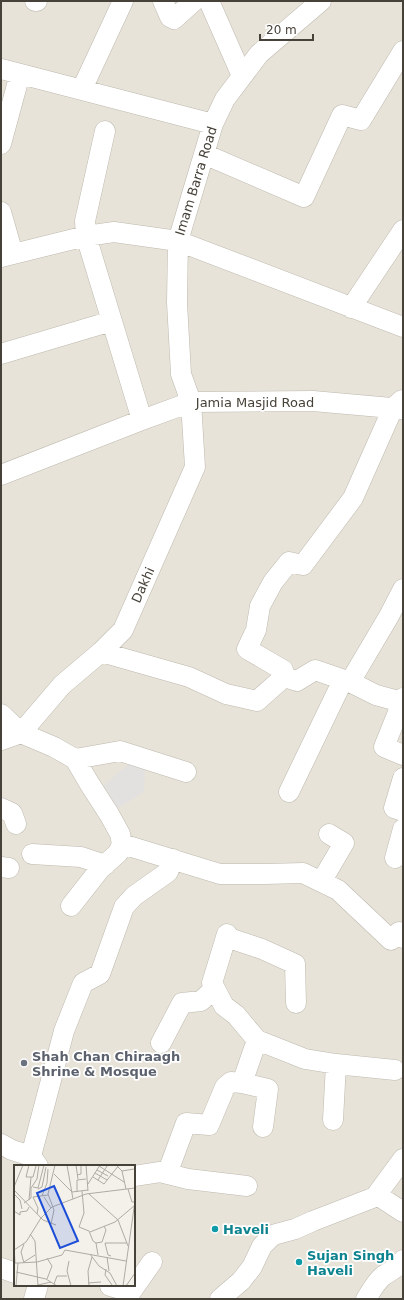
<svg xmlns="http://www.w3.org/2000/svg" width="404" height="1300" font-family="'DejaVu Sans',sans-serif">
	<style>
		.residential { fill: #e7e3d9; fill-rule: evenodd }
		.parking { fill: #e3e1df }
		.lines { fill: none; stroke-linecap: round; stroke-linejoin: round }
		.minor-casing { stroke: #beb9ae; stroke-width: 21 }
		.minor { stroke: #fff; stroke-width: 20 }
		.worship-dot { fill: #6b7280; stroke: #fff; stroke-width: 1.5 }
		.culture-dot { fill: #0f9aa8; stroke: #fff; stroke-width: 1.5 }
		.labels { text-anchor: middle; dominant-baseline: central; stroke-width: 3.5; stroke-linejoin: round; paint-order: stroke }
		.street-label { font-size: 13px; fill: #474239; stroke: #fff }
		.worship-label { font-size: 13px; font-weight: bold; fill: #5b616d; stroke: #fff; text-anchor: start }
		.culture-label { font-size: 13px; font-weight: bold; fill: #0d838f; stroke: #fff; text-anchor: start }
		.inset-road { fill: none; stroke: #afaba4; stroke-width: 1 }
		.view { fill: #1d4ed8; fill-opacity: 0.15; stroke: #1d4ed8; stroke-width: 2 }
		.inset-edge { fill: none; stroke: #474239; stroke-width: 2 }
	</style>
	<rect width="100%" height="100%" fill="#f4f1eb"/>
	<!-- residential -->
	<path class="residential" d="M1,1H403V1299H1ZM15,1166H134V1285H15Z"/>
	<!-- parking -->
	<path class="parking" d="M129,764L145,769L144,792L109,814L98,798L104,785Z"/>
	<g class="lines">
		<!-- minor casing -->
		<g class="minor-casing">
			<path id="minor" d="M35,1H37
				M163,1L170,17L174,19L194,1
				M209,1L242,76
				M1,69L213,124
				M82,89L123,1
				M105,131L85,221L86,236L142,420
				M1,144L20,74
				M204,154L304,197L342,115L361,120L403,51
				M1,212L13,254
				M1,257L86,236L114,232L178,241L403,327
				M351,308L403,230
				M1,354L112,321
				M1,475L142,420L191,402L313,401L403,409
				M101,652L189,677L226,694L257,701L284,677
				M284,677L283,670L247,649L256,630L260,606L273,582L289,562L303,565L353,498L393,408L402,400
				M284,677L297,681L315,670L350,682L376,695L398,701L403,698
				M350,682L389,616L403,589
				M403,700L384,747L403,755
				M1,714L21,733L54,747L75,759L89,783L109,814L120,834L122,844L118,853L100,869L71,906
				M1,740L21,733L62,685L101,652L123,630L195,467L191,402L181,374L177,303L178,241L213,124L225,99L259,54L321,1
				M75,759L120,751L186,772
				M403,778L394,808L403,811
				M289,792L343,680
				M1,808L12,813L16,824
				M122,844L220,874H265L303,873L338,890L391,940L399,932L403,938
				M32,854L81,857L105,865
				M395,858L403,829
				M1,867L9,868
				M321,882L344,843L329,834
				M227,934L212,983L224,1006L236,1015L257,1040L305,1059L336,1064L395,1070
				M226,937L262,949L295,964L296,1003
				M161,1043L182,1003L201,1001L214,989
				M242,1083L257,1040
				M333,1120L336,1064
				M1,1144L12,1150L31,1156L38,1166
				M31,1156L64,1031L83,983L100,974L124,907L134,896L168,872L173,859
				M167,1174L186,1123L209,1125L225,1087L231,1082L242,1083L268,1089L263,1127
				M134,1176L160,1172L188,1179L247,1186
				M377,1195L403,1212
				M1,1268L15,1273
				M110,1286L131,1292L152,1262
				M34,1299L38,1285
				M220,1299L241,1281L252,1267L262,1246L273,1235L295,1229L313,1221L375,1197L403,1159
				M366,1299C371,1291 376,1282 383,1276C390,1271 398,1268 403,1260"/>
		</g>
		<!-- minor -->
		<use href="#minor" class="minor"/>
	</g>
	<!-- markers -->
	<circle class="worship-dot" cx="24" cy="1063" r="4"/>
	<g class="culture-dot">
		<circle cx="215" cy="1229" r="4"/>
		<circle cx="299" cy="1262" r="4"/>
	</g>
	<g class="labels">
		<!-- street labels -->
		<g class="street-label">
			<text transform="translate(196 181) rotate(-73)">Imam Barra Road</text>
			<text x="255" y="402">Jamia Masjid Road</text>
			<text transform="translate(143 585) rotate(-66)">Dakhi</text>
		</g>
		<!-- worship labels -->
		<g class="worship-label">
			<text x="32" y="1056">Shah Chan Chiraagh<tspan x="32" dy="15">Shrine &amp; Mosque</tspan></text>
		</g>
		<!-- culture labels -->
		<g class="culture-label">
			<text x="223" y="1229">Haveli</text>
			<text x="307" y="1255">Sujan Singh<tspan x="307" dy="15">Haveli</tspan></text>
		</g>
	</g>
	<!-- overview -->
	<g transform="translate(14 1165)">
		<rect width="121" height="121" fill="#f4f1eb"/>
		<path class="inset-road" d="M15,0L12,12H19L22,1M53,0L59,34M62,0L64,14M72,0L74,26M85,1L110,17M103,1L108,6L112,24M83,5L94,11M108,6L120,4M81,8L93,15M40,9L58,27L74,25M63,10L67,9V0M79,12L90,19L105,0M84,15L93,1M74,19L86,0M0,22L9,0M19,22L24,23L30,0M24,24L28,22L32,2M114,24L118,37H121M0,25L29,55L42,60M68,26L70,48L65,62L75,66L79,76L82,78L88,77L92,65L90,61M63,27V15L72,14M0,29L6,35L8,44M75,29L104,55L114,81M28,31L33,18L34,4M30,32L37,43M15,35L17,12M10,38L17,33V23L23,14L25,0M0,46L6,50V47L13,46L15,42M23,49L24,43L19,32L34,30M37,59L40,45L34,29L41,0M76,67L101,57L120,41M16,69L21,76L24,121M82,78L84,90M10,79L7,87L10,98M0,80L1,98H4L2,121M0,85L12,77L27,53L38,42L72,29L121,23M76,89L85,101L96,108L103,121M97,91L94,90L91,78H113M93,92L95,106M55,96L53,106L57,121M10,97L21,90M4,98L23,97L48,90L51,85L112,96M92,104L91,110L98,120M2,107L32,114L43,121M33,114L38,101L33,93M74,118L87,117M40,119L43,111H53M24,120L37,117M75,121L74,106L78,92M109,121L121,36M112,121L121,108"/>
		<path class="view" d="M40,21L64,76L46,83L23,28Z"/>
		<rect width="121" height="121" class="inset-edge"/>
	</g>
	<!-- border -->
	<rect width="404" height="1300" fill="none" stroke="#474239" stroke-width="4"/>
	<!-- scale -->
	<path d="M260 34v6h53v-6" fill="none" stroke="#474239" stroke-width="2"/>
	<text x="266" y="34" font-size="12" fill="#474239" stroke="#ffffff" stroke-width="3" paint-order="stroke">20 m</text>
</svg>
